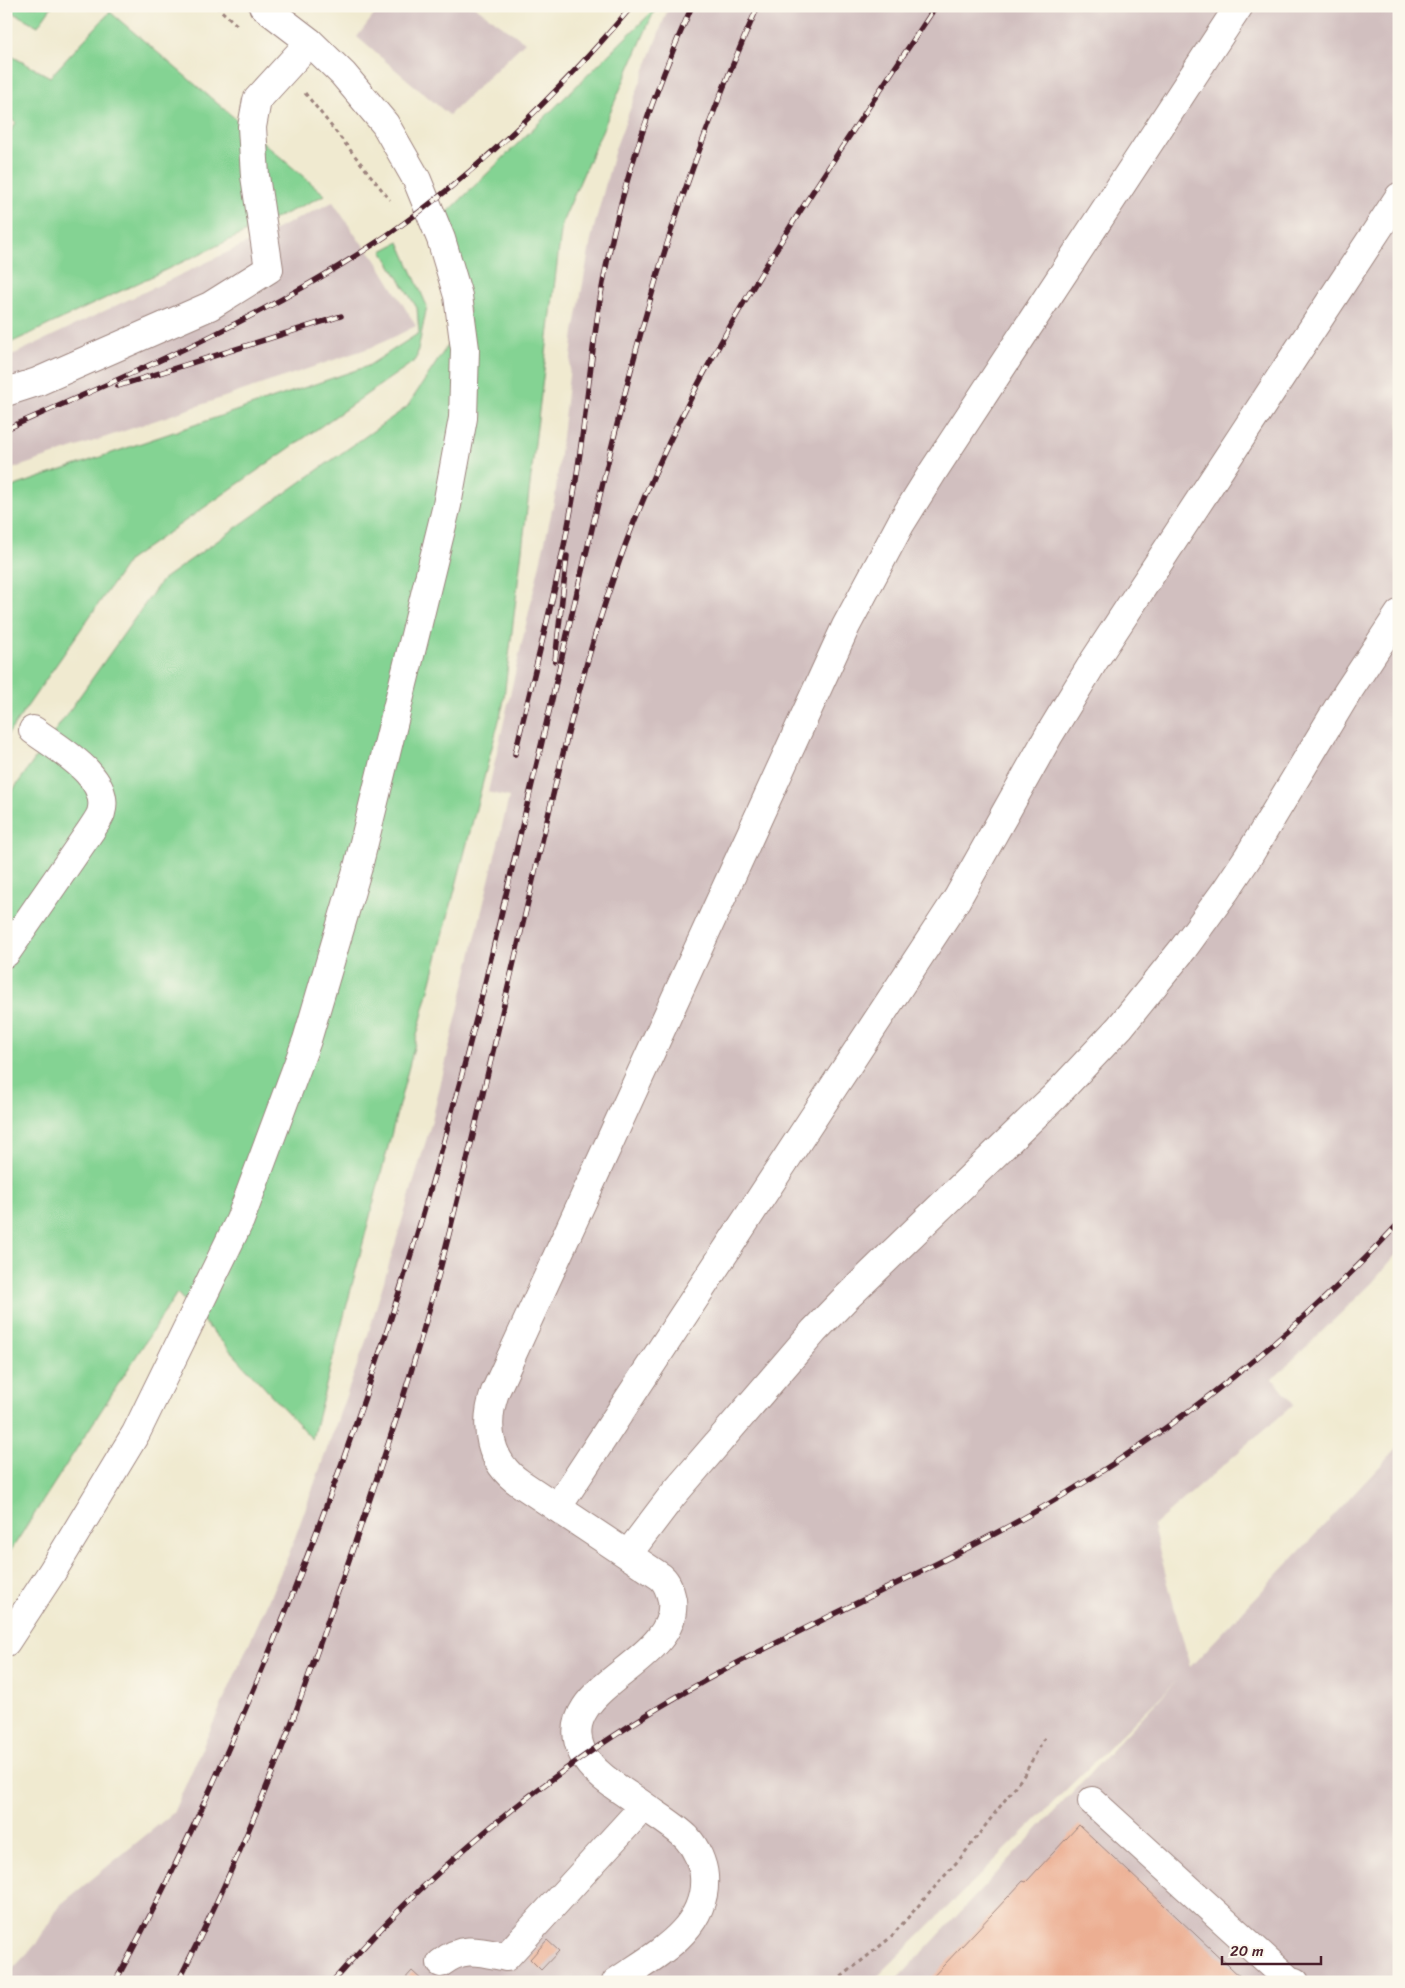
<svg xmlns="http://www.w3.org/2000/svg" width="1405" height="1988" font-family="Sriracha,sans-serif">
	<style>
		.industrial { fill: #d1bfbf }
		.green { fill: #84d393; stroke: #67795f }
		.building { fill: #ecae92 }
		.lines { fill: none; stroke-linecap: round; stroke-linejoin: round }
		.minor-casing { stroke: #9d847e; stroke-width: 30 }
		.path { stroke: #9d847e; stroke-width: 3; stroke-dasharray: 4 4; stroke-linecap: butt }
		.minor { stroke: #fff; stroke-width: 28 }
		.rail-casing { stroke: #4a1f2b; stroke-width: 5.5 }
		.rail { stroke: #fbf7ec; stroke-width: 4; stroke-dasharray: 11; stroke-linecap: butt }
	</style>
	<rect width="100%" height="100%" fill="#fbf7ec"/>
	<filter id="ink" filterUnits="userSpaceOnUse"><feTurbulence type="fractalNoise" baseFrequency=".02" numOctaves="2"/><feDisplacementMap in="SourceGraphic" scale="10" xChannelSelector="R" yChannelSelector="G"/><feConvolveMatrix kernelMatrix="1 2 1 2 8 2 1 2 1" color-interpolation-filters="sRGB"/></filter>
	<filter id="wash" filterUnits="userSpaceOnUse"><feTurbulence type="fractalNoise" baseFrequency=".0096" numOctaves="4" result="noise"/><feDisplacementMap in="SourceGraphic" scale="20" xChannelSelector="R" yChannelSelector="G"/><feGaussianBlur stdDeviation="1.12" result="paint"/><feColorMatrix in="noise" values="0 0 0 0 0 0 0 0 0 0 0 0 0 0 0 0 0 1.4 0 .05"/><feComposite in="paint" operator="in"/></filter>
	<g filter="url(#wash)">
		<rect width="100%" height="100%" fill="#f0ead0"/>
		<!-- industrial -->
		<path class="industrial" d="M381,6H474L525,42L449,115L357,37Z
			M669,6H1399V1251L1372,1283L1273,1379L1294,1404L1153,1526L1190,1667L1399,1446V1982H895L1176,1681L872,1982H6V1976L36,1944L60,1905L173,1813L289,1554L367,1338L431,1124L509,797L488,792L555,497L574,332L592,235L615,149Z
			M333,202L358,239L374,257L416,326L375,346L6,471V358Z"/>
		<!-- green -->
		<path class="green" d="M6,6H52L38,26L6,9Z
			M655,9L562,223L503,705L312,1439L177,1293L6,1558V800L162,580L407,407L469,313L445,215Z
			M110,12L325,195L6,345V137L16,123L6,116V53L50,77Z
			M399,242L427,306L416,360L129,560L6,737V489L368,366L419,333L417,308L382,251Z"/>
		<g id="blocks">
			<!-- building -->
			<path class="building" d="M1079,1825L1246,1982H928L1023,1881L1026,1882Z
				M547,1940L559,1951L541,1970L530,1959Z
				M412,1971L424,1982H402Z"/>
		</g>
	</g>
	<g filter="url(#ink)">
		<use href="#blocks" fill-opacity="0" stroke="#9d847e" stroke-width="1"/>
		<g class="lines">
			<!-- minor casing -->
			<g class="minor-casing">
				<path id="minor" d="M6,392L37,382L210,306L269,269L255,176L252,127L257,100L310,42
					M6,953L91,830C94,825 99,819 101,813C112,777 57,748 33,730
					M557,1508L957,899L1049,735L1094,661L1399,197
					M628,1554L672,1496L814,1331L843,1301L1055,1096L1120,1027L1183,949L1226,890L1248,857L1347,693L1399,614
					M6,1642L52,1572L136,1433L240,1220L307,1040L358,867L447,505L463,418L465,349L458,296L441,239L417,180L385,124L343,74L310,42L263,6
					M1092,1801L1289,1980L1295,1982
					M441,1963C463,1945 481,1952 506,1957L644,1806C626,1793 593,1775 583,1754C549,1686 680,1665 672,1600C670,1591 668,1583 661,1577L520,1483C489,1462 483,1426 495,1392L846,626L901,523L934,470L1239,6
					M616,1982C653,1956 708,1930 704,1876C703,1863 696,1848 687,1838C675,1826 658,1816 644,1806"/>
			</g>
			<!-- path -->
			<path class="path" d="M216,6L238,26
				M305,93L390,200
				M835,1982L890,1938L963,1855L1024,1775L1045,1737"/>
			<!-- minor -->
			<use href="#minor" class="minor"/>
			<!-- rail casing -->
			<g class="rail-casing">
				<path id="rail" d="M118,386L341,316
					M6,429C136,372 268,316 386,236C480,171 559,93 632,6
					M555,661L567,556
					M515,754C535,667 559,581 574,493C585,427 590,360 601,294C618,194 651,98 692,6
					M115,1982C172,1878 221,1769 266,1660C357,1440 429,1214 485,983C518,847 549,711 581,575C602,487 622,398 647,311C676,207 714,105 758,6
					M178,1982C220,1899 257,1814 290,1727C308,1680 323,1633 340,1586C380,1471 419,1356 448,1238C479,1113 508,988 537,863C562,755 587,647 626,543C699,348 822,179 936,6
					M332,1982C444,1853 580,1747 730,1667C849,1603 974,1552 1088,1480C1202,1408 1307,1323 1399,1223"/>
			</g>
			<!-- rail -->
			<use href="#rail" class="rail"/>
		</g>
	</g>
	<!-- margin -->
	<rect width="1405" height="1988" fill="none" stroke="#fbf7ec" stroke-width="25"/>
	<!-- scale -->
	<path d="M1222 1956v8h99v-8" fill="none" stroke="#4a1f2b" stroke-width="2.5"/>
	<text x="1230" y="1956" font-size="15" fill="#4a1f2b" stroke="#fbf7ec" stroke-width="4" paint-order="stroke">20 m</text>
</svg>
